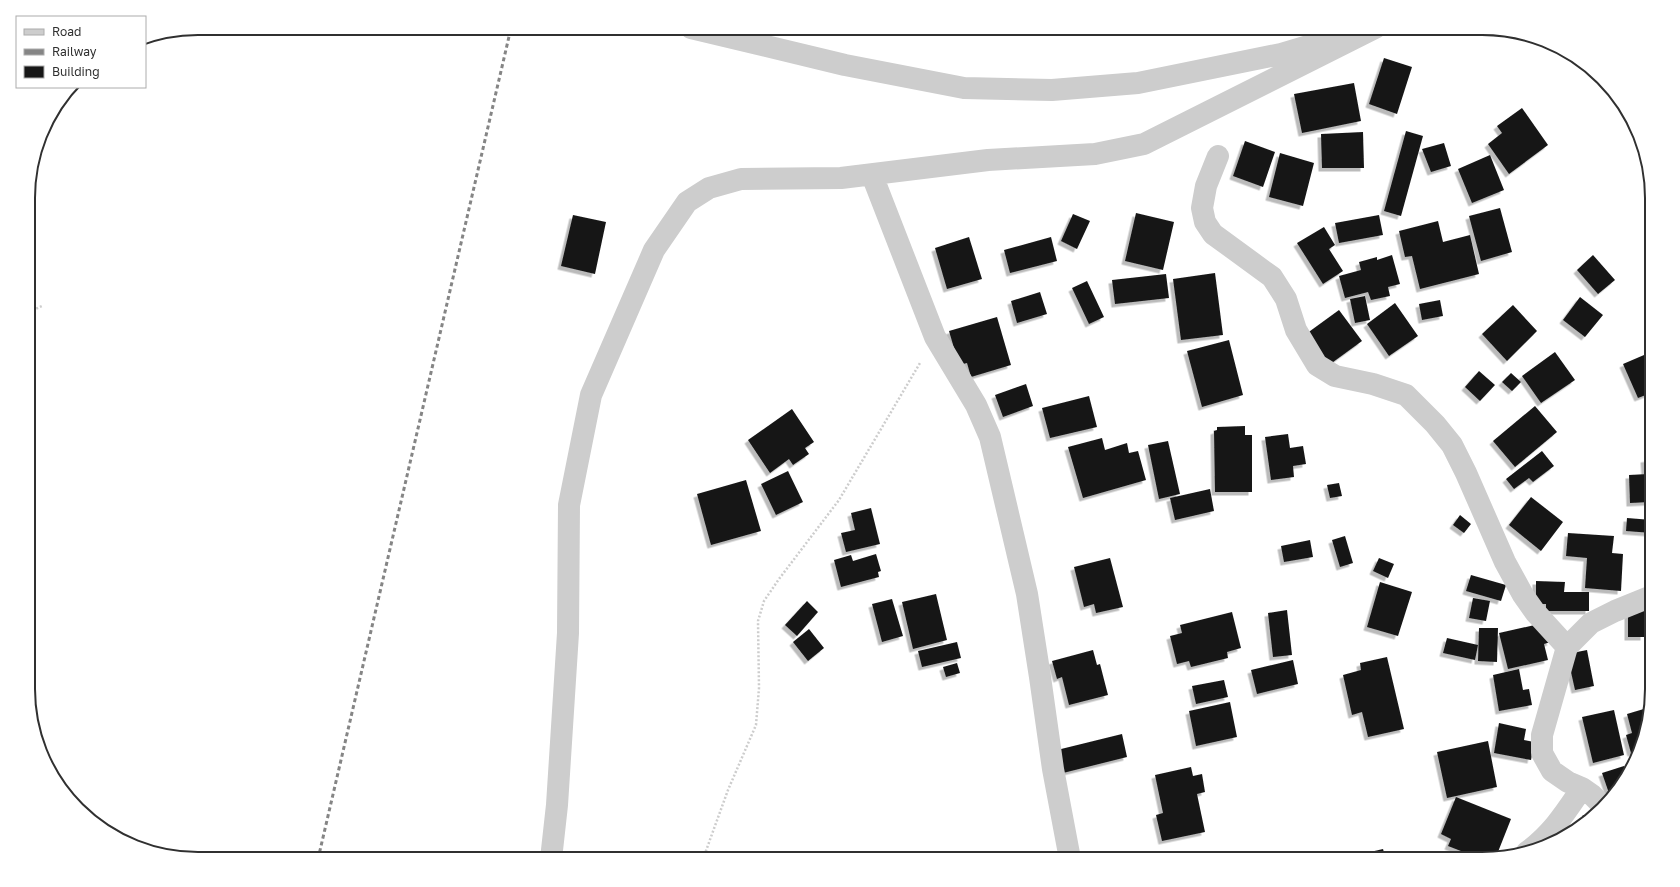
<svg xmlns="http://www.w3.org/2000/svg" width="1680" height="887" font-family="'Golos Text',sans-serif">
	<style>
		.building { fill: #171717; filter: url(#shadow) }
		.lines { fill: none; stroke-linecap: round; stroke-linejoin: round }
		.path { stroke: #cdcdcd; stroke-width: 2.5; stroke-dasharray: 2 2; stroke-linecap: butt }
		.minor { stroke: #cdcdcd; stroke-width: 22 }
		.rail { stroke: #858585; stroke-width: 3; stroke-dasharray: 4 3; stroke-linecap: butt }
		.rim { fill: none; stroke: #303030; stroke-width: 2 }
	</style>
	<defs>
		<filter id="shadow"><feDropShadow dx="-3.5" dy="3.5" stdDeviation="0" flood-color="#0004"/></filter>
	</defs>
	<rect width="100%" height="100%" fill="#fff"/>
	<!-- building -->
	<path class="building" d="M1384,58L1412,67L1397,114L1369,104Z
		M1354,83L1361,121L1302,133L1294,94Z
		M1522,108L1548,145L1509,174L1488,144L1502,133L1497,126Z
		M1406,131L1423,136L1401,216L1384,211Z
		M1363,132L1364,168H1322L1321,134Z
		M1245,141L1275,152L1263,187L1233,176Z
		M1444,143L1451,166L1431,172L1422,149Z
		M1280,153L1314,163L1303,206L1269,197Z
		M1490,155L1504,190L1472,203L1458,169Z
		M1500,208L1512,252L1481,261L1469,216Z
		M1136,213L1174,222L1163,270L1125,261Z
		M1073,214L1090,221L1077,249L1061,241Z
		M573,215L606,222L595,274L561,266Z
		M1379,215L1383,235L1339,243L1335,223Z
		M1438,221L1443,242L1470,235L1479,274L1420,289L1412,256L1405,257L1399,231Z
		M1324,227L1335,245L1329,249L1343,271L1323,284L1297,243Z
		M969,237L982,279L947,289L935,248Z
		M1051,237L1057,261L1010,273L1004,250Z
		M1392,255L1400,284L1388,287L1390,296L1371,300L1368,292L1345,298L1339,276L1361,270L1359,262L1377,257V260Z
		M1593,255L1615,280L1598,294L1577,270Z
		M1215,273L1223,335L1181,340L1173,279Z
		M1166,274L1169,298L1115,304L1112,280Z
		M1087,281L1104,317L1089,324L1072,288Z
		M1040,292L1047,314L1017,323L1011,301Z
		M1365,296L1370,320L1355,323L1350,299Z
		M1580,297L1603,315L1585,337L1563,320Z
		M1440,300L1443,316L1422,320L1419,304Z
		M1395,303L1418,336L1389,356L1367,324Z
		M1513,305L1537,331L1507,361L1482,334Z
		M1339,310L1362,341L1329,365L1306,334Z
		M997,317L1011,365L971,377L967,363L959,365L949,331Z
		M1229,340L1243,395L1202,407L1187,351Z
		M1555,352L1575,380L1541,403L1522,376Z
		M1651,352V393L1638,398L1623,364Z
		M1479,371L1495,385L1480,401L1465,387Z
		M1511,373L1521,382L1512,391L1502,382Z
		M1026,384L1033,406L1003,417L995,395Z
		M1089,396L1097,427L1050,438L1042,408Z
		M1535,406L1557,432L1515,467L1493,441Z
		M792,409L814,442L805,448L809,454L793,465L789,459L770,473L748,440Z
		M1245,426V435H1252V492H1215L1214,431L1217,430V427Z
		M1288,434L1290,448L1303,446L1306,464L1293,466L1294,477L1271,480L1265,437Z
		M1102,438L1105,450L1127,443L1129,453L1138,451L1146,480L1083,498L1068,447Z
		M1168,441L1180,494L1159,499L1148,445Z
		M1542,451L1554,466L1533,482L1529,478L1514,489L1506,479Z
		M1651,458V471L1645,472L1644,459Z
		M788,471L803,502L776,515L761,484Z
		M1648,474L1650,502L1630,503L1629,475Z
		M746,480L761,531L711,545L697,494Z
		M1339,483L1342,496L1330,498L1327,485Z
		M1210,489L1214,511L1175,520L1170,498Z
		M1531,497L1563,522L1541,551L1509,525Z
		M871,508L880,544L846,552L841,533L855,530L851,513Z
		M1460,515L1471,524L1464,533L1453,525Z
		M1627,518L1652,520V533L1626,531Z
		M1568,533L1614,536L1612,553L1623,554L1621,591L1585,588L1587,558L1566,556Z
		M1345,536L1353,563L1340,567L1332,540Z
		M1310,540L1313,557L1284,562L1281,546Z
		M876,554L881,571L878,572L879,577L841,587L834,560L851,555L853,561Z
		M1110,558L1123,607L1096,613L1094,604L1084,607L1074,567Z
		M1379,558L1394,564L1388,578L1373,571Z
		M1471,575L1506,585L1501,601L1466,591Z
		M1536,581L1565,582L1564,592H1589V611H1546V604H1536Z
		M1380,582L1412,592L1398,636L1367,627Z
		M936,594L947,640L913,649L902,602Z
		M1473,598L1490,601L1486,621L1469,618Z
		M892,599L903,636L882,642L872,604Z
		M807,601L818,612L797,636L785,625Z
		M1628,608L1644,609V637H1628Z
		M1287,610L1292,655L1273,657L1268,613Z
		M1232,612L1241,648L1227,652L1228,658L1191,667L1189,661L1177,664L1170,636L1182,633L1180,625Z
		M1539,624L1551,642L1544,644L1548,660L1508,669L1499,633Z
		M1479,628H1498L1497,662L1478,661Z
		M809,629L824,648L808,661L793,642Z
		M1447,638L1478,645L1475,660L1443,653Z
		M957,642L961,658L922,667L918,651Z
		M1093,650L1097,665L1100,664L1108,695L1069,705L1062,677L1057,679L1052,661Z
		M1587,650L1594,686L1575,690L1567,654Z
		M1387,657L1404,729L1368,737L1362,712L1352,715L1343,675L1361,670L1360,663Z
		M1293,660L1298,684L1257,694L1251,670Z
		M957,663L960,673L946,677L943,667Z
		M1519,669L1523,690L1529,689L1532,705L1499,711L1493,675Z
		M1224,680L1228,697L1196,704L1192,686Z
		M1230,702L1237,737L1196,746L1189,711Z
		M1647,708L1637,751L1631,753L1626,735L1632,733L1627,714Z
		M1614,710L1624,755L1593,763L1582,717Z
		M1499,723L1526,729L1524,740L1534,742L1531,760L1494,753Z
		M1122,734L1127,757L1063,773L1057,750Z
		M1488,741L1497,787L1447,798L1437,752Z
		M1624,766L1627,774L1611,799L1602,773Z
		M1191,767L1193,776L1202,774L1205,792L1197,794L1205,832L1162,841L1156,815L1163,813L1155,775Z
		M1456,797L1511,819L1496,857L1482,851L1479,858L1448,846L1451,839L1441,834Z
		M1583,815L1590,819L1575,831Z
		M1383,849L1386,859H1368L1366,853Z"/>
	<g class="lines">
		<!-- path -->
		<path class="path" d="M29,312L42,306
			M703,859L728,790L756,725L759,688L758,621L764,601L779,579L839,500L920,363"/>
		<!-- minor -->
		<path class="minor" d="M691,28L845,65L964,88L1052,90L1138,83L1281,54L1328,40
			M1218,156L1206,186L1202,208L1205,222L1213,234L1272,277L1286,299L1296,330L1317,365L1335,376L1373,384L1406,395L1435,424L1452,445L1466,473L1505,562L1523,595L1535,612L1567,647
			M872,175L935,337L976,405L990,437L1027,594L1040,677L1053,769L1070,859
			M1602,808L1600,803L1592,795L1582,788L1568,782L1552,771L1542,753V735L1567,647L1591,623L1615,611L1652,596
			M1527,852C1552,834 1565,813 1582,788
			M551,859L557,805L568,633L569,505L591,395L654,250L687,202L709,188L741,179L841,178L988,160L1095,154L1144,144L1375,28"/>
		<!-- rail -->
		<path class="rail" d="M318,859L511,28"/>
	</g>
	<!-- crop -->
	<path d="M0 0H1680V887H0ZM198 35H1482A163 163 0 0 1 1645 198V689A163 163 0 0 1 1482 852H198A163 163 0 0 1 35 689V198A163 163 0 0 1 198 35Z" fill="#fff" fill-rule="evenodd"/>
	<path class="rim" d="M198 35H1482A163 163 0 0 1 1645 198V689A163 163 0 0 1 1482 852H198A163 163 0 0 1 35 689V198A163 163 0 0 1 198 35Z"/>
	<!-- legend -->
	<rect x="16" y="16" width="130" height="72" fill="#ffffff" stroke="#acacac"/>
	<rect x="24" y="29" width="20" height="6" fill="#cdcdcd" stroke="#acacac"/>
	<text x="52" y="36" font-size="12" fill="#303030">Road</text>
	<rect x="24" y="49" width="20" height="6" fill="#858585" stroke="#acacac"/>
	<text x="52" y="56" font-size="12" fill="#303030">Railway</text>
	<rect x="24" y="66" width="20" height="12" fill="#171717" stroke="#acacac"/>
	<text x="52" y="76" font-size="12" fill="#303030">Building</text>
</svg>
